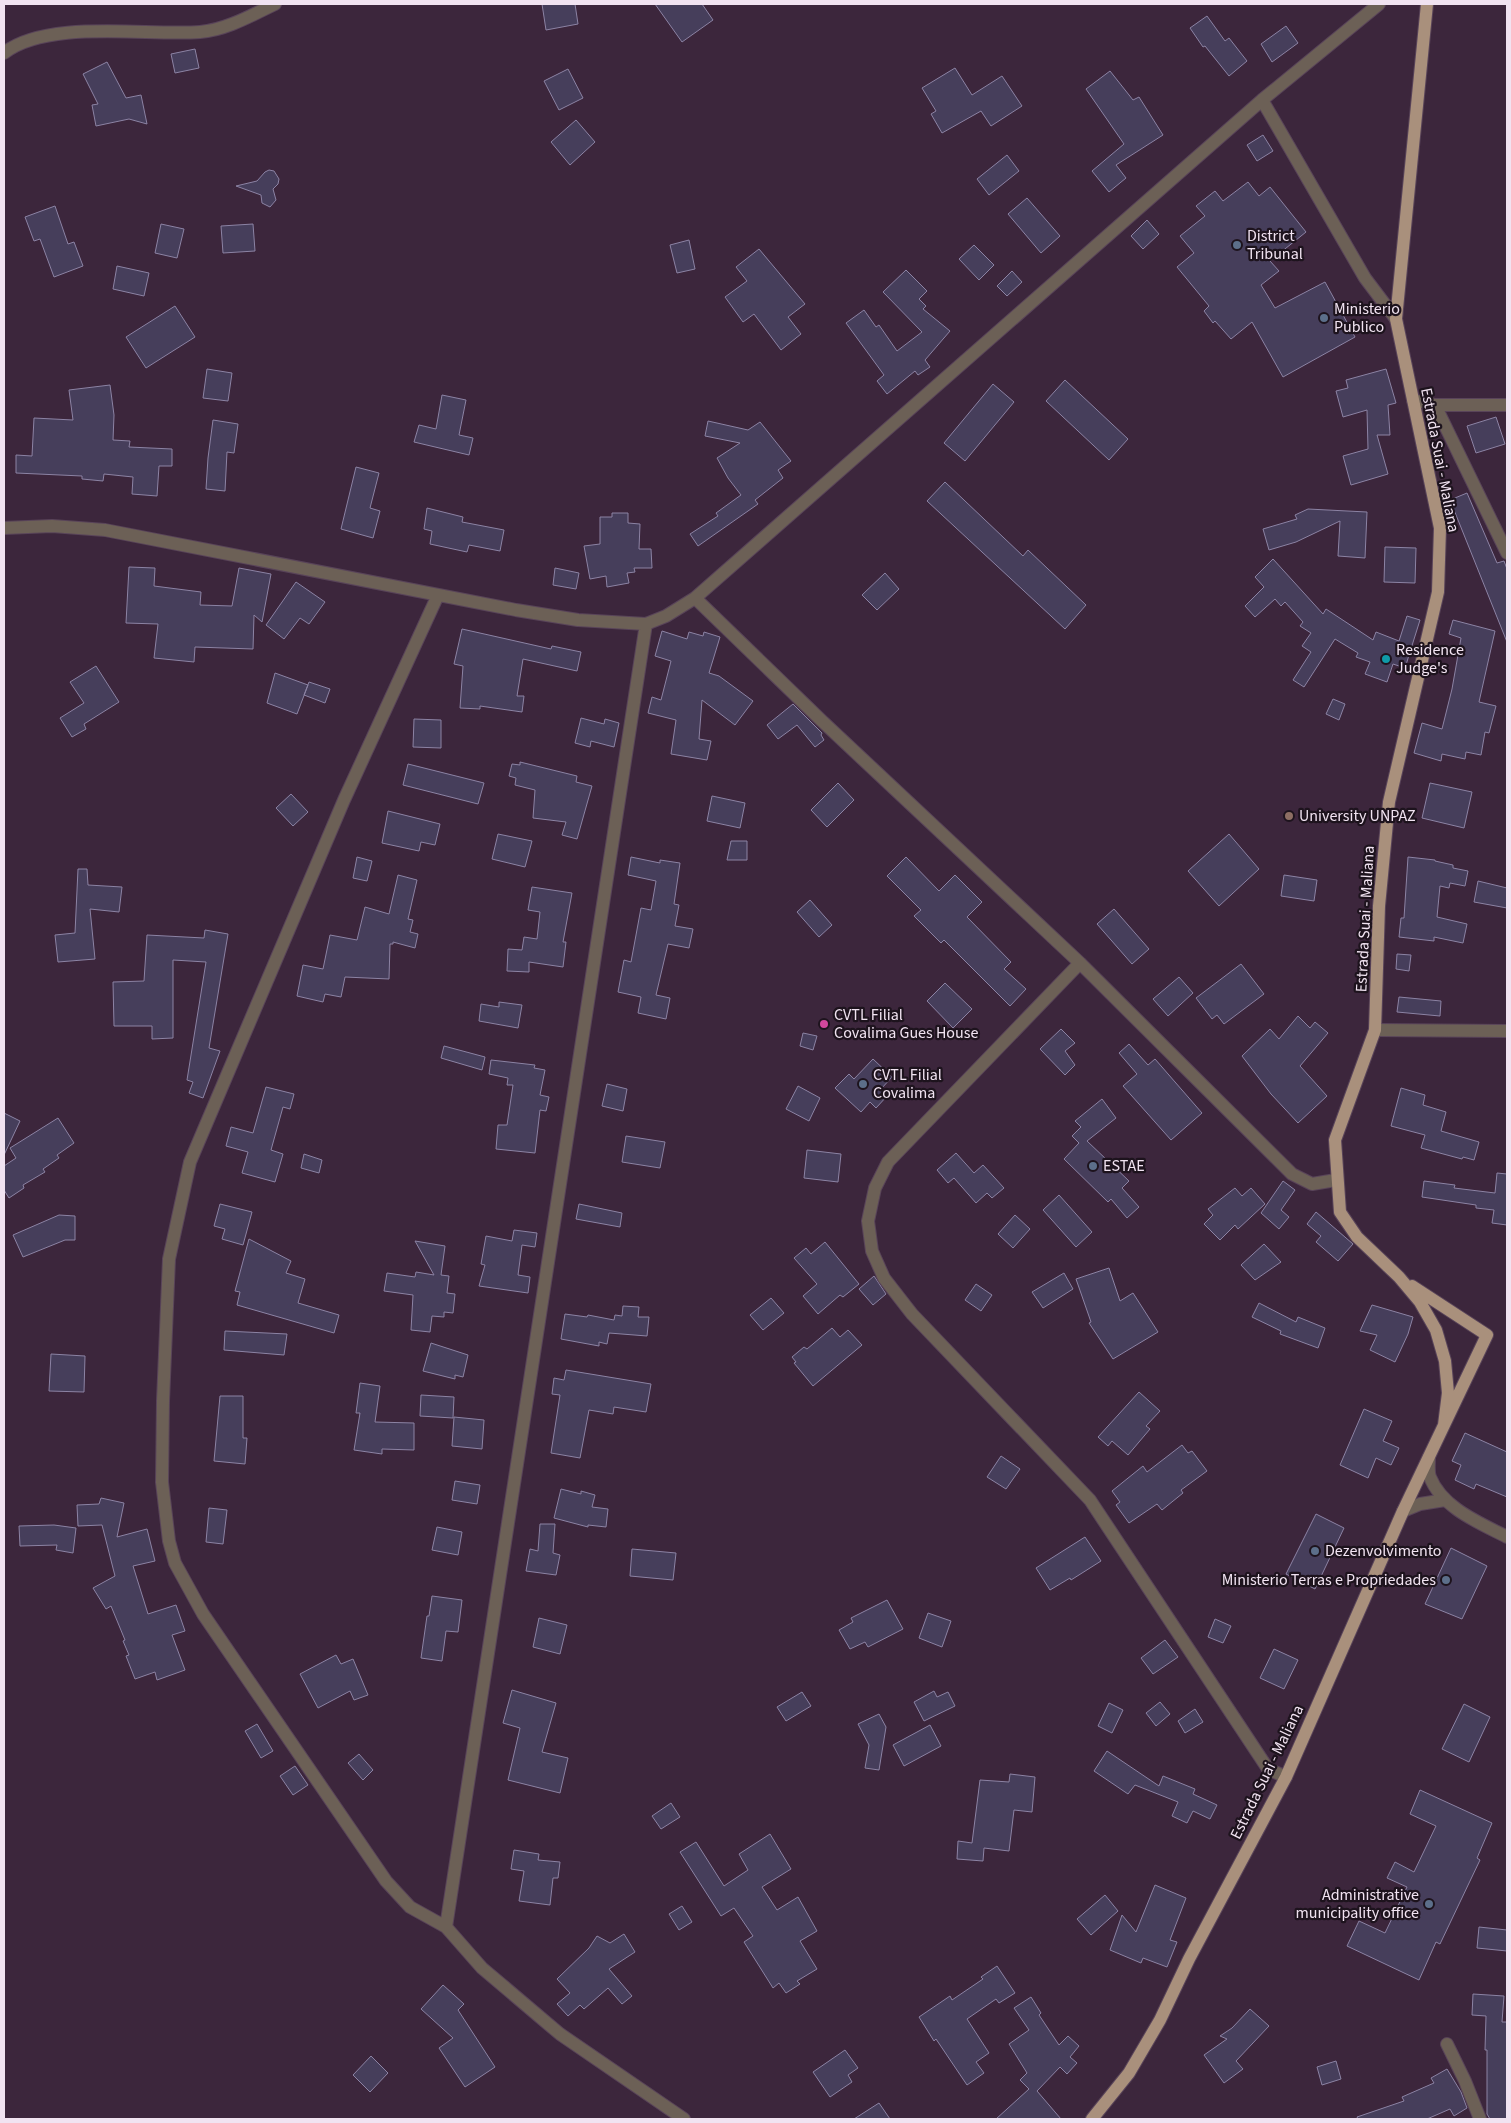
<svg xmlns="http://www.w3.org/2000/svg" width="1511" height="2123" font-family="'Source Sans 3',sans-serif">
	<style>
		.building { fill: #463e5b; stroke: #8c83a4 }
		.lines { fill: none; stroke-linecap: round; stroke-linejoin: round }
		.minor-casing { stroke: #594459; stroke-width: 14 }
		.major-casing { stroke: #594459; stroke-width: 14 }
		.minor { stroke: #6c6056; stroke-width: 12 }
		.major { stroke: #a9907c; stroke-width: 12 }
		.service-dot { fill: #5c6f8a; stroke: #1d131d; stroke-width: 2 }
		.culture-dot { fill: #0f9aa8; stroke: #1d131d; stroke-width: 2 }
		.education-dot { fill: #8d6e63; stroke: #1d131d; stroke-width: 2 }
		.hotel-dot { fill: #d1479c; stroke: #1d131d; stroke-width: 2 }
		.labels { text-anchor: middle; dominant-baseline: central; stroke-width: 4.5; stroke-linejoin: round; paint-order: stroke }
		.poi-label { font-size: 16px; fill: #f1e3f1; stroke: #1d131d; text-anchor: start }
		.street-label { font-size: 16px; fill: #f1e3f1; stroke: #1d131d }
	</style>
	<rect width="100%" height="100%" fill="#3c263c"/>
	<!-- building -->
	<path class="building" d="M542,4H575L578,24L546,30Z
		M655,4H702L713,20L682,42Z
		M1207,16L1225,41L1229,38L1247,61L1229,76L1205,46L1203,47L1190,28Z
		M1286,26L1298,43L1272,62L1261,44Z
		M195,49L199,68L175,73L171,54Z
		M107,62L126,98L141,95L147,124L129,119L96,126L92,105L98,104L83,74Z
		M955,68L972,95L1002,76L1022,106L991,126L981,111L942,133L931,114L936,111L922,88Z
		M568,69L583,98L559,110L544,81Z
		M1110,71L1133,100L1139,97L1163,135L1116,165L1126,178L1109,192L1092,171L1124,144L1086,89Z
		M576,120L595,142L570,165L551,142Z
		M1263,135L1273,151L1257,161L1247,145Z
		M1007,155L1019,171L989,195L977,179Z
		M269,170L274,171L279,179L278,184L273,189L276,200L270,207L262,203L261,195L236,186L257,181L265,172Z
		M1248,182L1259,196L1270,187L1306,232L1270,261L1279,271L1261,285L1275,308L1325,282L1355,337L1283,377L1252,322L1231,339L1215,321L1213,323L1204,311L1209,306L1177,267L1194,253L1180,236L1205,216L1196,206L1215,191L1223,201Z
		M1027,198L1060,236L1041,253L1008,214Z
		M55,206L68,244L74,242L83,266L54,277L40,239L34,241L25,217Z
		M1147,220L1159,234L1143,249L1131,236Z
		M161,224L184,229L177,258L155,253Z
		M253,224L255,251L223,253L221,226Z
		M689,240L695,269L677,273L670,245Z
		M974,245L994,265L979,280L959,259Z
		M759,249L805,304L788,317L801,334L781,350L754,314L743,322L725,297L747,281L736,267Z
		M117,266L149,273L144,296L113,289Z
		M906,270L927,291L919,299L926,306L923,309L950,331L925,360L930,367L918,375L915,371L887,394L877,381L884,375L846,323L864,310L876,327L879,325L897,351L922,332L883,292Z
		M1012,271L1022,282L1007,296L997,286Z
		M175,306L195,337L146,368L126,337Z
		M207,369L232,373L228,401L203,398Z
		M1386,369L1396,403L1388,405L1390,435H1377L1388,474L1351,485L1343,456L1368,449L1367,410L1343,417L1336,391L1348,388L1346,380Z
		M1065,380L1128,439L1109,460L1046,401Z
		M993,384L1014,402L965,461L944,443Z
		M110,385L114,415L113,440L130,441L129,447L172,449V466H159L157,496L132,494L133,477L104,474L103,481L82,479V476L16,473V455L32,456L34,418L73,420L69,390Z
		M442,395L466,400L459,435L473,438L469,455L414,442L419,425L436,429Z
		M1496,417L1505,444L1476,453L1467,426Z
		M213,420L238,424L234,453L227,452L225,491L206,489L208,458Z
		M708,421L748,430L760,422L791,461L778,470L783,478L755,500L758,504L698,546L690,534L718,516L716,513L741,495L728,478L717,458L740,443L705,436Z
		M356,467L379,473L370,508L380,511L373,538L341,529Z
		M945,482L1023,556L1028,550L1086,605L1065,629L927,501Z
		M1467,493L1497,563L1504,561L1507,569V642L1450,500Z
		M427,508L463,517L462,522L504,530L500,551L469,545L467,552L430,544L432,531L424,529Z
		M1308,509L1367,512L1365,558L1338,556L1340,521L1296,542L1269,550L1263,529L1297,519L1295,515Z
		M612,513H628V523L640,524L639,549H651L652,568H634L635,572L627,573L629,583L607,587L606,576L590,579L584,546L600,544V517H612Z
		M1385,547L1416,548L1415,583L1384,582Z
		M1273,559L1323,614L1326,609L1373,640L1376,632L1399,641L1407,616L1420,620L1405,668L1393,664L1387,682L1365,674L1370,662L1356,657L1358,653L1335,639L1304,687L1293,680L1311,652L1302,646L1311,633L1300,626L1303,622L1285,602L1281,606L1275,599L1255,617L1245,606L1264,587L1255,577Z
		M129,567L155,568L154,586L201,592L200,605L232,606L239,568L271,574L262,622L254,615L253,649L195,647L194,662L154,658L158,624L126,623Z
		M555,568L579,573L576,589L553,585Z
		M885,573L899,589L877,610L862,595Z
		M296,582L325,602L309,624L300,618L284,639L266,625Z
		M1453,620L1495,631L1479,702L1496,706L1489,733L1485,732L1481,755L1466,752L1465,759L1442,754L1441,761L1414,753L1422,723L1442,729L1452,689L1461,638L1449,634Z
		M462,629L551,649L552,646L581,652L577,671L523,659L517,696H524L522,712L480,706V709L460,708L463,666L454,664Z
		M662,631L687,639L689,632L703,636L704,632L720,637L709,673L719,676L753,701L735,725L702,700L699,739L711,741L707,760L671,754L676,720L648,713L652,697L661,700L671,661L655,656Z
		M96,666L119,702L84,724L86,729L72,737L60,718L84,703L70,682Z
		M275,673L308,685L297,714L267,703Z
		M309,682L330,689L325,703L304,695Z
		M1333,699L1345,704L1339,720L1326,714Z
		M793,704L822,733L821,735L824,740L815,747L797,725L778,739L767,725Z
		M581,718L604,724L605,719L619,723L614,747L591,741L590,747L575,743Z
		M414,719L441,720V748L413,747Z
		M520,762L577,776L576,782L592,786L577,839L562,835L566,822L533,818L535,790L515,785L516,778L509,776L512,764L520,765Z
		M408,764L484,783L478,804L403,785Z
		M838,783L854,800L827,827L811,810Z
		M1430,783L1472,792L1464,828L1422,818Z
		M291,794L308,812L293,826L276,808Z
		M712,796L745,803L740,828L707,821Z
		M388,811L440,824L435,845L421,842L419,851L382,843Z
		M498,834L532,841L525,867L492,859Z
		M1229,834L1259,869L1219,906L1188,871Z
		M731,841H747V860H727Z
		M357,857L372,861L367,881L353,878Z
		M631,857L660,863V860L680,863L674,904L679,905L675,926L693,929L689,948L668,944L656,995L670,998L666,1019L638,1013L641,997L618,992L624,960L631,962L641,908L651,910L656,881L628,875Z
		M906,857L939,891L955,875L982,902L967,917L1011,962L1004,969L1026,989L1010,1006L944,940L941,943L914,916L921,910L887,876Z
		M1408,857L1435,860V861L1453,865V868L1468,871L1465,886L1450,883L1449,888L1440,886L1437,917L1467,924L1463,943L1434,937V941L1399,937L1401,918H1404Z
		M78,869H87L88,885L122,887L119,912L90,909L95,959L58,962L55,935L75,933Z
		M398,875L417,880L408,919L413,920L410,932L418,934L415,948L393,942V944H390L389,979L345,977L341,997L325,994L323,1002L297,996L303,965L323,969L330,935L357,940L365,907L389,914Z
		M1284,875L1317,880L1314,901L1281,896Z
		M1478,881L1507,888V908L1474,902Z
		M532,887L572,893L563,942H566L563,967L529,962V972L507,971L508,949L522,950L524,937L537,939L540,912L528,910Z
		M810,900L832,925L819,937L797,912Z
		M1114,909L1149,949L1132,964L1097,924Z
		M205,930L228,934L209,1048L220,1051L203,1098L189,1093L193,1082L187,1080L206,962L173,960V1038L152,1039V1026H114L113,982L144,981L147,935L204,938Z
		M1397,954L1411,955L1409,971L1396,969Z
		M1241,964L1264,994L1224,1024L1217,1015L1212,1019L1196,998Z
		M1179,977L1193,993L1168,1016L1153,999Z
		M945,983L972,1009L953,1028L927,1001Z
		M1399,997L1441,1001L1440,1016L1397,1012Z
		M499,1002L522,1005L518,1028L479,1021L481,1004L499,1007Z
		M1298,1016L1310,1028L1315,1022L1328,1033L1300,1066L1327,1096L1298,1123L1271,1094L1242,1056L1270,1029L1279,1039Z
		M1061,1029L1075,1043L1065,1051L1075,1065L1065,1075L1040,1049Z
		M803,1033L817,1036L813,1050L800,1046Z
		M1129,1044L1148,1065L1155,1059L1202,1113L1171,1140L1123,1086L1137,1074L1119,1053Z
		M444,1046L485,1057L482,1070L441,1058Z
		M873,1059L892,1077L881,1089L888,1095L876,1108L870,1102L861,1112L835,1088L849,1074L854,1079Z
		M491,1060L535,1065L534,1068L545,1070L540,1095L549,1097L546,1111L540,1110L535,1153L496,1149L498,1125H507L513,1085H507L508,1078L489,1074Z
		M607,1084L627,1089L623,1111L602,1106Z
		M798,1086L820,1098L809,1121L786,1109Z
		M266,1087L294,1094L290,1109L283,1107L271,1150L283,1154L275,1182L242,1173L248,1152L226,1146L231,1127L253,1133Z
		M1401,1088L1425,1095L1423,1105L1446,1112L1441,1131L1479,1142L1474,1160L1463,1157L1462,1159L1421,1148L1425,1135L1391,1126Z
		M1102,1099L1116,1118L1087,1141L1129,1181L1122,1188L1139,1207L1127,1218L1111,1199L1108,1202L1064,1159L1079,1143L1072,1136L1081,1127L1075,1121Z
		M4,1113L20,1121L4,1155Z
		M58,1118L74,1143L57,1155L59,1158L43,1169L45,1172L23,1185L24,1188L9,1198L4,1190V1166L16,1158L10,1148Z
		M626,1136L665,1142L660,1168L622,1162Z
		M807,1150L841,1154L838,1182L804,1178Z
		M956,1153L974,1173L983,1165L1004,1188L992,1198L987,1193L976,1203L954,1178L948,1183L937,1170Z
		M304,1154L322,1160L319,1173L301,1168Z
		M1497,1173L1507,1174V1225L1492,1223L1494,1210L1476,1208V1205L1422,1197L1424,1181L1455,1185L1454,1188L1495,1193Z
		M1283,1181L1295,1190L1281,1210L1289,1217L1279,1229L1261,1213Z
		M1235,1188L1242,1196L1251,1188L1265,1204L1238,1229L1235,1225L1220,1240L1204,1224L1213,1215L1208,1209Z
		M1059,1195L1092,1232L1076,1247L1043,1210Z
		M220,1204L252,1212L243,1245L222,1239L225,1229L214,1226Z
		M579,1204L622,1213L620,1227L576,1219Z
		M1316,1212L1353,1244L1338,1261L1316,1242L1321,1236L1307,1224Z
		M59,1215L75,1216V1240H65L23,1257L13,1235Z
		M1015,1215L1030,1229L1013,1248L998,1234Z
		M514,1230L537,1233L535,1247L522,1245L518,1275L530,1277L528,1293L479,1286L485,1265L481,1264L486,1236L512,1241Z
		M249,1239L291,1261L286,1273L305,1279L298,1303L339,1315L334,1333L237,1305L240,1292L235,1291Z
		M415,1241L445,1246L441,1275L449,1276L447,1293L455,1294L453,1313L444,1312V1317L432,1316L430,1332L411,1330L413,1295L384,1291L387,1273L415,1277L416,1272L434,1275Z
		M825,1242L859,1284L843,1297L840,1295L818,1314L803,1296L817,1284L794,1258L806,1248L811,1254Z
		M1264,1244L1281,1262L1255,1280L1241,1265Z
		M1109,1268L1120,1301L1133,1293L1158,1332L1113,1359L1089,1323L1091,1322L1076,1279Z
		M1064,1273L1073,1289L1043,1308L1032,1292Z
		M874,1276L886,1294L873,1305L859,1289Z
		M976,1284L992,1295L981,1311L965,1300Z
		M771,1298L784,1313L763,1330L750,1315Z
		M1259,1303L1296,1322L1298,1317L1325,1328L1318,1348L1280,1334L1281,1331L1252,1317Z
		M1372,1305L1413,1317L1408,1334L1395,1362L1370,1350L1377,1335L1360,1331Z
		M623,1306L639,1307L638,1317H649L647,1336L609,1333L607,1344L599,1342V1346L561,1339L565,1314L587,1317L588,1315L614,1320L615,1315L622,1316Z
		M832,1328L840,1337L848,1330L862,1345L813,1386L794,1363L796,1362L792,1357L804,1347L807,1349Z
		M225,1331L287,1334L284,1355L224,1350Z
		M431,1343L468,1355L463,1377L455,1375V1379L423,1371Z
		M51,1354L85,1356L84,1392L49,1391Z
		M566,1370L651,1384L646,1412L614,1407L613,1414L589,1410L580,1458L551,1453L560,1395L552,1394L554,1378L564,1380Z
		M360,1383L380,1386L375,1422L414,1423V1450L382,1449V1454L354,1450L360,1413H356Z
		M1139,1392L1160,1411L1146,1426L1150,1429L1128,1455L1112,1441L1108,1446L1098,1437Z
		M421,1395L454,1397L453,1418L420,1416Z
		M220,1396H243V1438H247L245,1464L214,1461Z
		M1364,1409L1392,1421L1383,1441L1399,1448L1391,1465L1376,1458L1368,1478L1340,1465Z
		M454,1417L484,1420L482,1449L452,1446Z
		M1465,1433L1507,1452V1497L1476,1484L1474,1489L1455,1480L1461,1465L1452,1461Z
		M1182,1445L1188,1453L1192,1451L1207,1471L1181,1490L1183,1493L1162,1510L1157,1504L1129,1523L1116,1505L1120,1502L1112,1491L1143,1466L1147,1472Z
		M1001,1456L1020,1469L1006,1489L987,1477Z
		M455,1481L480,1485L477,1504L452,1500Z
		M561,1489L581,1494V1491L595,1495L592,1507L608,1509L606,1527L588,1525V1527L554,1518Z
		M101,1498L124,1503L117,1537L147,1529L155,1561L133,1566L148,1614L176,1605L185,1631L172,1635L185,1670L157,1680L155,1672L135,1679L126,1656L129,1655L123,1641L125,1640L111,1606L106,1609L93,1588L115,1576L102,1525L78,1526L77,1505L99,1504Z
		M209,1508L227,1510L223,1544L206,1542Z
		M1316,1514L1344,1528L1315,1589L1286,1574Z
		M540,1524H555L553,1553L560,1555L556,1575L526,1571L530,1549L538,1551Z
		M54,1525L76,1528L73,1553L56,1550L57,1545L20,1546L19,1526Z
		M437,1527L462,1532L458,1555L432,1550Z
		M1085,1537L1101,1561L1071,1580L1070,1578L1050,1590L1036,1568Z
		M1451,1548L1487,1566L1462,1619L1425,1604Z
		M632,1549L676,1553L673,1580L630,1576Z
		M432,1596L462,1600L458,1632L446,1631L442,1661L421,1658L427,1616H429Z
		M887,1600L903,1629L868,1647L865,1642L850,1649L839,1630L853,1622L851,1618Z
		M928,1613L951,1621L942,1647L919,1638Z
		M539,1618L567,1625L560,1654L533,1647Z
		M1215,1619L1231,1626L1223,1643L1208,1637Z
		M1165,1640L1178,1657L1153,1674L1141,1658Z
		M1274,1649L1298,1660L1284,1689L1260,1678Z
		M336,1655L341,1664L353,1659L368,1695L354,1700L350,1691L318,1708L300,1674Z
		M512,1690L556,1703L542,1752L568,1758L560,1793L508,1780L520,1728L503,1723Z
		M934,1691L937,1697L948,1692L955,1706L924,1721L914,1702Z
		M802,1692L811,1706L786,1721L777,1707Z
		M1160,1702L1170,1714L1156,1726L1146,1713Z
		M1109,1703L1123,1710L1112,1733L1098,1726Z
		M1464,1704L1490,1717L1469,1762L1442,1749Z
		M1195,1709L1203,1722L1185,1733L1178,1721Z
		M879,1714L886,1727L879,1770L865,1768L869,1745L858,1724Z
		M257,1724L273,1751L261,1758L245,1731Z
		M930,1725L941,1746L904,1766L893,1745Z
		M1107,1751L1159,1786L1163,1776L1195,1789L1193,1794L1217,1805L1210,1819L1193,1811L1187,1823L1172,1816L1178,1802L1135,1785L1128,1794L1094,1771Z
		M359,1754L373,1770L363,1780L348,1763Z
		M295,1766L308,1785L293,1795L280,1776Z
		M1010,1774L1035,1777L1032,1812L1014,1810L1009,1851L984,1848L983,1861L957,1859L958,1841L972,1843L980,1780L1009,1782Z
		M1420,1790L1492,1823L1477,1858L1480,1860L1440,1944L1436,1942L1419,1980L1347,1946L1359,1921L1385,1933L1407,1887L1387,1878L1395,1862L1414,1872L1436,1826L1410,1814Z
		M671,1803L680,1817L661,1829L652,1816Z
		M770,1834L791,1869L762,1887L777,1910L798,1897L817,1931L800,1941L817,1969L797,1981L800,1984L786,1993L779,1983L773,1988L744,1942L753,1936L734,1908L721,1916L680,1852L696,1842L724,1886L748,1870L739,1854Z
		M514,1850L539,1854L538,1860L560,1862L558,1878H553L550,1905L519,1901L524,1871L511,1869Z
		M1155,1885L1186,1898L1170,1940L1177,1942L1167,1967L1143,1958L1141,1963L1110,1950L1122,1915L1136,1932Z
		M1105,1895L1118,1911L1091,1935L1077,1919Z
		M682,1906L692,1922L679,1930L669,1914Z
		M1479,1927L1507,1930V1951L1477,1948Z
		M624,1934L635,1952L609,1969L632,1996L622,2004L608,1988L584,2009L580,2005L568,2016L557,2004L570,1993L557,1979L589,1948L597,1936L610,1943Z
		M997,1966L1015,1993L999,2003L996,1999L967,2019L989,2053L976,2062L984,2073L967,2085L936,2039L934,2041L919,2017L950,1996L952,2000L983,1979L981,1977Z
		M443,1985L464,2004L458,2010L495,2067L465,2087L439,2048L453,2038L421,2009Z
		M1473,1994L1504,1996L1502,2022H1507V2119H1490L1487,2114V2050H1485L1486,2016L1472,2015Z
		M1031,1997L1041,2013L1039,2015L1059,2045L1068,2036L1079,2046L1070,2057L1077,2063L1067,2074L1060,2067L1037,2091L1061,2119H996L1029,2089L1020,2080L1027,2073L1009,2044L1029,2030L1014,2008Z
		M1250,2009L1269,2026L1236,2061L1243,2069L1224,2083L1204,2055L1227,2039L1220,2036L1232,2028Z
		M845,2050L858,2068L848,2075L852,2082L830,2097L813,2072Z
		M371,2056L388,2073L370,2092L353,2075Z
		M1336,2061L1341,2079L1322,2085L1317,2067Z
		M1447,2069L1461,2092L1467,2108L1454,2116L1450,2109L1427,2119H1358L1357,2117L1404,2101L1402,2097L1434,2083L1431,2078Z
		M879,2103L890,2119H854Z"/>
	<g class="lines">
		<!-- minor casing -->
		<g class="minor-casing">
			<path id="minor" d="M4,53C48,19 146,36 200,32C226,30 252,15 275,4
				M1262,100L1365,278L1396,319
				M1413,400L1435,405H1507
				M1435,405L1507,553
				M4,528L52,526L105,530L516,610L578,620L646,624L666,616L695,598L1262,100L1379,4
				M438,595L344,800L190,1162L169,1259L163,1401L162,1482L169,1541L175,1563L203,1614L386,1881L410,1907L446,1927
				M695,598L822,721L1080,963L1292,1174L1312,1184L1336,1180
				M646,624L446,1927L482,1968L560,2034L684,2119
				M1080,963L888,1162L875,1188L868,1221L872,1251L884,1278L912,1314L1090,1500L1268,1769L1286,1777
				M1375,1030L1507,1031
				M1429,1457C1429,1463 1428,1472 1430,1477C1442,1508 1480,1523 1507,1537
				M1403,1511L1420,1504L1445,1500
				M1447,2044L1465,2081L1480,2119"/>
		</g>
		<!-- major casing -->
		<g class="major-casing">
			<path id="major" d="M1427,4L1396,319L1440,528L1438,592L1389,802L1379,906L1375,1030L1335,1140L1340,1212L1357,1237L1399,1277L1420,1302L1436,1330L1445,1361L1448,1393L1444,1425
				M1092,2119L1129,2073L1160,2020L1189,1959L1286,1777L1403,1511L1487,1335L1412,1286"/>
		</g>
		<!-- minor -->
		<use href="#minor" class="minor"/>
		<!-- major -->
		<use href="#major" class="major"/>
	</g>
	<!-- markers -->
	<g class="service-dot">
		<circle cx="1237" cy="245" r="5"/>
		<circle cx="1324" cy="318" r="5"/>
		<circle cx="863" cy="1084" r="5"/>
		<circle cx="1093" cy="1166" r="5"/>
		<circle cx="1315" cy="1551" r="5"/>
		<circle cx="1446" cy="1580" r="5"/>
		<circle cx="1429" cy="1904" r="5"/>
	</g>
	<circle class="culture-dot" cx="1386" cy="659" r="5"/>
	<circle class="education-dot" cx="1289" cy="816" r="5"/>
	<circle class="hotel-dot" cx="824" cy="1024" r="5"/>
	<g class="labels">
		<!-- poi labels -->
		<g class="poi-label">
			<text x="1247" y="236">District<tspan x="1247" dy="18">Tribunal</tspan></text>
			<text x="1334" y="309">Ministerio<tspan x="1334" dy="18">Publico</tspan></text>
			<text x="1396" y="650">Residence<tspan x="1396" dy="18">Judge's</tspan></text>
			<text x="1299" y="816">University UNPAZ</text>
			<text x="834" y="1015">CVTL Filial<tspan x="834" dy="18">Covalima Gues House</tspan></text>
			<text x="873" y="1075">CVTL Filial<tspan x="873" dy="18">Covalima</tspan></text>
			<text x="1103" y="1166">ESTAE</text>
			<text x="1325" y="1551">Dezenvolvimento</text>
			<text x="1436" y="1580" text-anchor="end">Ministerio Terras e Propriedades</text>
			<text x="1419" y="1895" text-anchor="end">Administrative<tspan x="1419" dy="18">municipality office</tspan></text>
		</g>
		<!-- street labels -->
		<g class="street-label">
			<text transform="translate(1440 460) rotate(79)">Estrada Suai - Maliana</text>
			<text transform="translate(1365 919) rotate(-87)">Estrada Suai - Maliana</text>
			<text transform="translate(1267 1772) rotate(-64)">Estrada Suai - Maliana</text>
		</g>
	</g>
	<!-- border -->
	<rect width="1511" height="2123" fill="none" stroke="#f1e3f1" stroke-width="10"/>
</svg>
